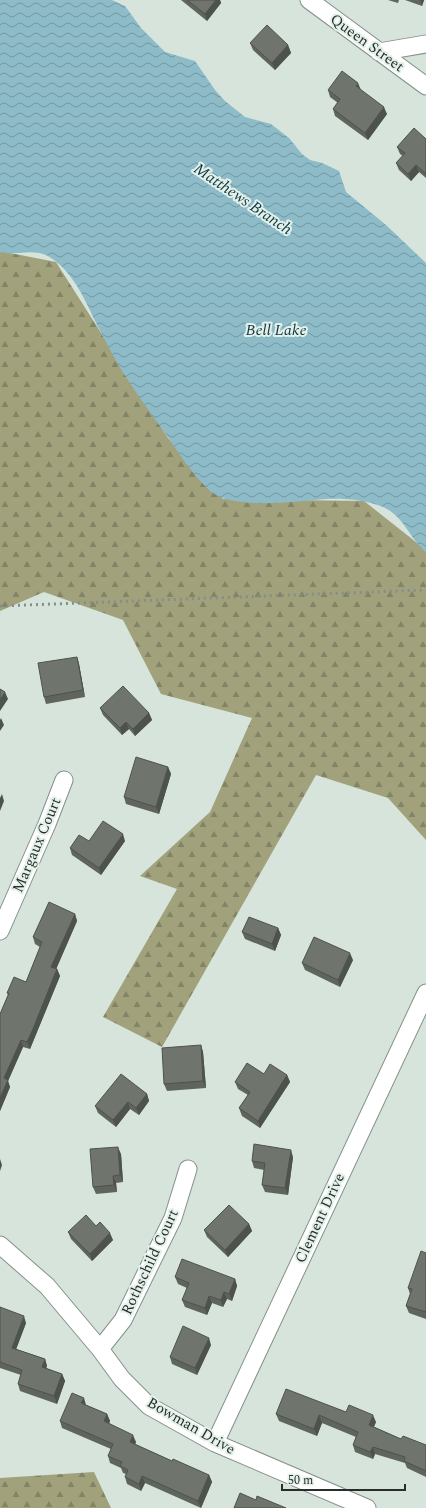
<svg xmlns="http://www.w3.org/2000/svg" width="426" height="1508" font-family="Spectral,serif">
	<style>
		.forest { fill: url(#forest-firs) }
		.water { fill: url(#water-waves) }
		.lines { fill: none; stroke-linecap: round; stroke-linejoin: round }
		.minor-casing { stroke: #85918a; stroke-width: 19 }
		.minor { stroke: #fff; stroke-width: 17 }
		.rail { stroke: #858f89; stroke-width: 3; stroke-dasharray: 2 4; stroke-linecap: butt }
		.wall { fill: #5f655d }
		.shaded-wall { fill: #4e524c }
		.building { fill: #6f756c; stroke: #4e524c }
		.labels { text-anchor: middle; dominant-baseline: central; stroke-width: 4; stroke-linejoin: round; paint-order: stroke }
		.street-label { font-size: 15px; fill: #292e2b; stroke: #e4f1ea }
		.water-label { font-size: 16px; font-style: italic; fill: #0e3943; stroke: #e4f1ea }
	</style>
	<defs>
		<pattern id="forest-firs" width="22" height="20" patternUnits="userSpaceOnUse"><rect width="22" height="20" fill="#a1a17c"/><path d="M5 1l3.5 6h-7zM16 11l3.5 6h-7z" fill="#838466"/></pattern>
		<pattern id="water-waves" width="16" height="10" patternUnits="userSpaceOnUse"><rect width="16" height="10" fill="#8dbbc8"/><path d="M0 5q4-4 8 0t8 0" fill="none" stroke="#7398a3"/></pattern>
	</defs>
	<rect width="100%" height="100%" fill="#d6e4dc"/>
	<!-- forest -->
	<path class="forest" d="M0,251L56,262L168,438L223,499L364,501L426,550V840L388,798L316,775L162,1047L103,1017L177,889L140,876L210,812L252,718L161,694L123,620L44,592L0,611Z
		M94,1472L111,1508H0V1478Z"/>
	<!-- water -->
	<path class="water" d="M0,0H112L125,6L141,28L165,52L195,61L215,90L225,101L245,117L271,124L289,138L302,154L310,160L322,163L339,171L346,192L386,225L426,263V552C409,538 404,516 383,507C367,500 343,498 326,499C298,501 229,511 209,490C191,473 179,453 165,433C149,411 133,389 119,366C111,352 104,338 96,323C84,298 73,271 48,256C33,248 15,256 0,252Z"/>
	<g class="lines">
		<!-- minor casing -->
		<g class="minor-casing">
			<path id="minor" d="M309,0L426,86
				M379,52L426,44
				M0,931L47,824L64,780
				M0,1245L47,1286L100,1349L122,1379L149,1406L215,1443L367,1508
				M100,1349L123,1320L173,1218L188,1169
				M215,1443L426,993"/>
		</g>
		<!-- minor -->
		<use href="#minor" class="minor"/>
		<!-- rail -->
		<path class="rail" d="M0,606L426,590"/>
	</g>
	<!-- wall -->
	<path class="wall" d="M181,0H220L221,3L207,21Z
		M388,0H399L398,3Z
		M405,0H424L422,6Z
		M250,43L288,45L291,53L275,70L253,50Z
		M328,90H361L387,114L368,140L335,116L333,109L338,103L330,97Z
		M426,139V178L419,172L411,181L399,170L396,163L403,156L400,154L397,147Z
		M77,657L79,664L85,697L46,704L44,697Z
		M100,708L149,713L152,720L135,736L129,729L122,735L103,715Z
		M168,767L171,774L159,814L126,804L124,797Z
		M89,841H125L101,875L72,855L70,848Z
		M75,914L77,921L56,969H57L60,976L30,1049L23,1047L8,1081L10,1087L0,1111V1014L8,995L7,993L26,982L40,947L35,944L33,937Z
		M278,928L281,935L275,951L245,939L242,932Z
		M353,960L340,987L305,970L302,963Z
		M201,1045L203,1052L206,1088L167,1091L164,1084Z
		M264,1074L287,1075L290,1082L260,1128L242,1116L239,1108L248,1095L238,1089L235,1082Z
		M147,1094L149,1101L139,1115L130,1109L116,1127L98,1113L95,1106Z
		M121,1154L123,1182L116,1183L117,1192L96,1194L93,1187Z
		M293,1157L288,1195L265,1192L262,1185L264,1170L254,1168L252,1161Z
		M249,1224L252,1231L228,1257L207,1237L204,1230Z
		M96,1226L113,1240L92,1261L71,1239L68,1232Z
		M426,1253V1319L409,1313L406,1306L410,1294L408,1288Z
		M175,1277L235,1279L237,1286L232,1301L227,1299L223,1307L212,1303L207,1315L185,1307L182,1300L187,1288L178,1284Z
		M0,1307L26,1323L16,1349L45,1359L47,1366L46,1368L62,1374L65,1381L57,1404L20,1391L18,1384L21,1375L0,1368Z
		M211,1345L197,1375L172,1364L170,1357Z
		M86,1405L107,1414L110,1421L109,1424L136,1442L135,1444L172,1461L209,1475L212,1482L201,1508L145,1483L141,1491L127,1484L125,1477L126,1474L123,1473L121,1468L110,1463L108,1456L111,1449L62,1428L60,1421Z
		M346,1412L376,1422L374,1427L401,1439L426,1445V1477L407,1468L405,1463L375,1454L373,1459L355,1452L353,1445L356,1437L322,1423L317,1436L279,1421L276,1414Z"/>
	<!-- shaded-wall -->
	<path class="shaded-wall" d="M216,0H220L221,3L207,21L205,14Z
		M420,0H424L422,6Z
		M288,45L291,53L275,70L272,63Z
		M358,83L361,90L356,86Z
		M384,107L387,114L368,140L365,133Z
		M416,165L419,172L411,181L408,174Z
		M77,657L79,664L85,697L83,690Z
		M5,692L8,699L0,711V700Z
		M149,713L152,720L135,736L133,729Z
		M1,718L4,725L0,731V720Z
		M126,722L129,729L122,735L120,728Z
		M168,767L171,774L159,814L156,807Z
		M2,794L4,801L0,811V798Z
		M123,834L125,841L101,875L99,868Z
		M75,914L77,921L54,974L51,967Z
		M278,928L281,935L275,951L272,944Z
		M350,953L353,960L340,987L338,980Z
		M57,969L60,976L30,1049L27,1042Z
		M21,1040L23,1047L8,1081L10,1087L0,1111V1098L4,1078Z
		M201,1045L203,1052L206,1088L203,1081Z
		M287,1075L290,1082L260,1128L258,1121Z
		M147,1094L149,1101L139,1115L136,1108Z
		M128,1102L130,1109L116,1127L113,1120Z
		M118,1147L121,1154L123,1182L120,1175Z
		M291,1150L293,1157L288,1195L285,1188Z
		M0,1159L2,1165L0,1171Z
		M113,1176L116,1183L117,1192L114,1185Z
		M249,1224L252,1231L228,1257L225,1250Z
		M110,1233L113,1240L92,1261L90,1254Z
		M235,1279L237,1286L232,1301L229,1294Z
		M224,1292L227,1299L223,1307L221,1300Z
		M209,1296L212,1303L207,1315L205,1308Z
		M24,1316L26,1323L14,1355L12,1348Z
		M209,1338L211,1345L197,1375L195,1368Z
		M45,1359L47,1366L44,1374L42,1367Z
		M62,1374L65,1381L57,1404L54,1396Z
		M84,1398L86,1405L81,1403Z
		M107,1414L110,1421L106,1428L104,1421Z
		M319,1415L322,1423L317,1436L314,1429Z
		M373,1415L376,1422L371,1432L369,1425Z
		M133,1435L136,1442L133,1449L130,1442Z
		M373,1447L375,1454L373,1459L370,1452Z
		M209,1475L212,1482L201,1508L198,1501Z
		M142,1476L145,1483L141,1491L139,1484Z"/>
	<!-- building -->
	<path class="building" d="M187,0H216L205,14Z
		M267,25L288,45L272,63L250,43Z
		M342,71L358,83L356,86L384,107L365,133L333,109L340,99L328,90Z
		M414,128L426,139V174L416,165L408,174L396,163L405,153L397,147Z
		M77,657L83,690L44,697L38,663Z
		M123,686L149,713L133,729L126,722L120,728L100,708Z
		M0,689L5,692L0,700Z
		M136,757L168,767L156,807L124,797Z
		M103,821L123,834L99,868L70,848L79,835L89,841Z
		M49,902L75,914L51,967L57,969L33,1029L27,1042L21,1040L4,1078L8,1080L0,1098V1014L9,993H7L14,977L26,982L42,942L33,937Z
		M249,917L278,928L272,944L242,932Z
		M314,937L350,953L338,980L302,963Z
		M201,1045L203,1081L164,1084L162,1048Z
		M247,1063L264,1074L270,1064L287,1075L258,1121L239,1108L250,1092L235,1082Z
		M121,1074L147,1094L136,1108L128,1102L113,1120L95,1106Z
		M254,1144L291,1150L285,1188L262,1185L265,1163L252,1161Z
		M118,1147L120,1175L113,1176L114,1185L93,1187L90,1149Z
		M229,1205L249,1224L225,1250L204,1230Z
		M86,1215L96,1226L100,1222L110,1233L90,1254L68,1232Z
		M421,1251L426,1253V1312L406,1306L412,1289L408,1288Z
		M182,1259L235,1279L229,1294L224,1292L221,1300L209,1296L205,1308L182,1300L189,1283L175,1277Z
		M0,1307L24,1316L12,1348L45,1359L42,1367L62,1374L54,1396L18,1384L22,1370L0,1362Z
		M183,1326L209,1338L195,1368L170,1357Z
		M286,1389L346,1412L349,1405L373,1415L369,1425L401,1439L403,1436L426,1445V1471L404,1461L405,1457L373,1447L370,1452L353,1445L358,1432L319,1415L314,1429L276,1414Z
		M72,1393L84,1398L81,1403L107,1414L104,1421L133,1435L130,1442L172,1461L173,1459L209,1475L198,1501L142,1476L139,1484L125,1477L128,1470L120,1466L122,1462L108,1456L113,1444L60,1421Z
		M240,1493L256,1500L257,1496L286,1508H234Z"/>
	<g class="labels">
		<!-- street labels -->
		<g class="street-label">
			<text transform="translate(367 43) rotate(36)">Queen Street</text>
			<text transform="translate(37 845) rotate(-67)">Margaux Court</text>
			<text transform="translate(320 1218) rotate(-65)">Clement Drive</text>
			<text transform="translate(150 1262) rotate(-65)">Rothschild Court</text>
			<text transform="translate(191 1426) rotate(30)">Bowman Drive</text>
		</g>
		<!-- water labels -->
		<g class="water-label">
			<text transform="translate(243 199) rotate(34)">Matthews Branch</text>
			<text x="276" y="330">Bell Lake</text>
		</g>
	</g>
	<!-- scale -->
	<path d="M282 1484v6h123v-6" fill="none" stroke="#292e2b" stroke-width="2"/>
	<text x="288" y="1484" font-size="12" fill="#292e2b" stroke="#e4f1ea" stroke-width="3" paint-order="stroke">50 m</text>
</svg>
